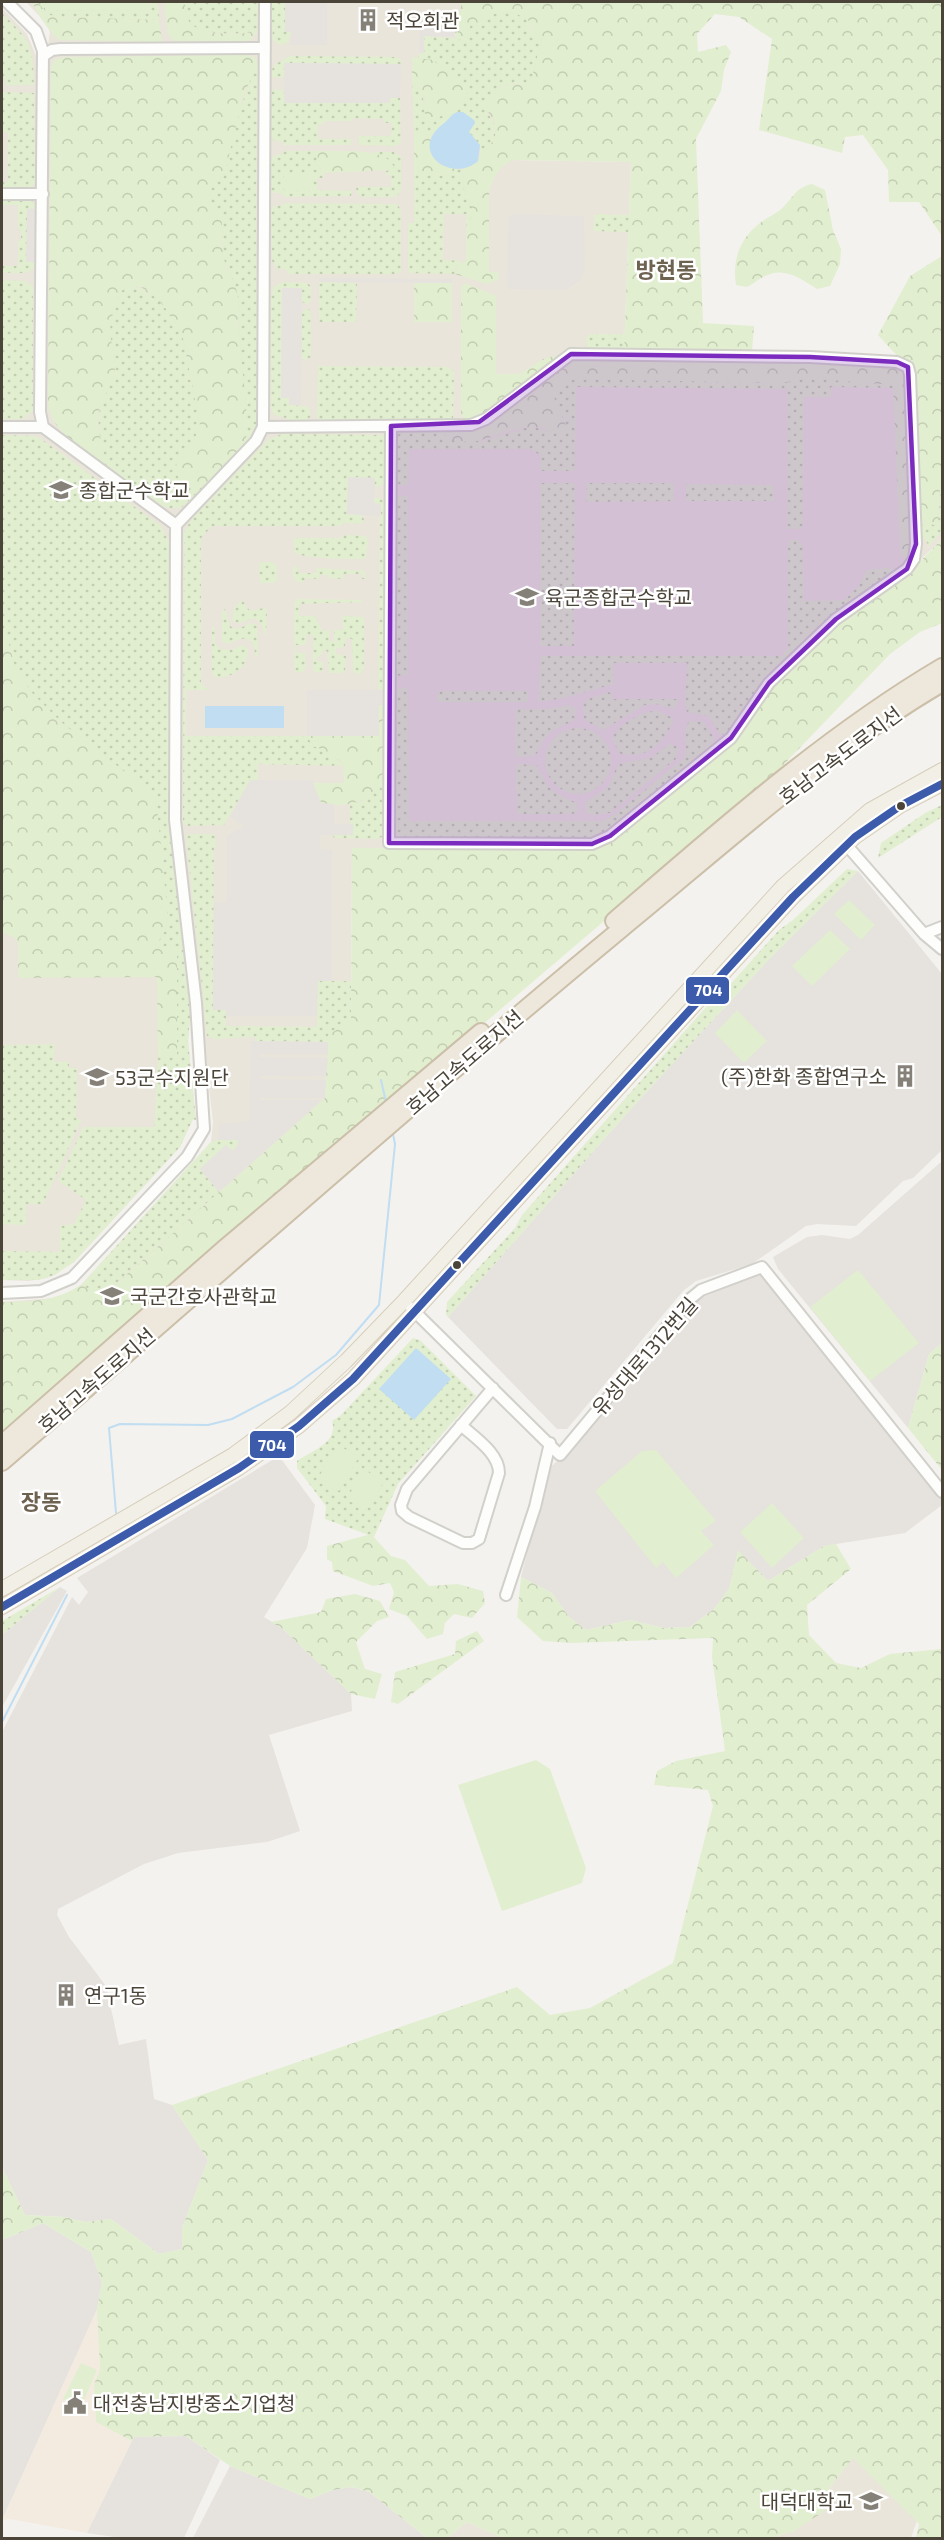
<svg xmlns="http://www.w3.org/2000/svg" width="944" height="2540" font-family="'Exo 2','Noto Sans KR',sans-serif">
	<style>
		.commercial { fill: #f3ebdf }
		.industrial { fill: #e6e2de }
		.education { fill: #eae5da }
		.grass { fill: url(#grass-dots) }
		.forest { fill: url(#forest-crowns) }
		.garden { fill: #e1eecf }
		.parking { fill: #e6e3df }
		.water { fill: #c0ddf1 }
		.lines { fill: none; stroke-linecap: round; stroke-linejoin: round }
		.stream { stroke: #c0ddf1; stroke-width: 2 }
		.minor-casing { stroke: #d2d0cb; stroke-width: 14 }
		.major-casing { stroke: #d6cebb; stroke-width: 16 }
		.highway-casing { stroke: #ccbfa9; stroke-width: 20 }
		.minor { stroke: #fdfdfc; stroke-width: 10 }
		.major { stroke: #f2efe6; stroke-width: 14 }
		.highway { stroke: #ede8db; stroke-width: 16 }
		.bus-1-casing { stroke: #fff; stroke-width: 12 }
		.bus-1 { stroke: #3d5bab; stroke-width: 8 }
		.marked { fill: #7b2cbf; fill-opacity: 0.2; stroke: #7b2cbf; stroke-width: 4.5; stroke-linejoin: round }
		.bus-dot { fill: #4b4439; stroke: #fff; stroke-width: 2 }
		.labels { text-anchor: middle; dominant-baseline: central; stroke-width: 5; stroke-linejoin: round; paint-order: stroke }
		.poi-label { font-size: 20px; fill: #4b4439; stroke: #fff; text-anchor: start }
		.street-label { font-size: 20px; fill: #4b4439; stroke: #fff }
		.quarter-label { font-size: 22px; font-weight: bold; fill: #6e6250; stroke: #fff }
		.line-badge { stroke: #fff; stroke-width: 2 }
		.badge-label { font-size: 16px; text-anchor: middle; font-weight: bold; fill: #fff }
	</style>
	<defs>
		<pattern id="grass-dots" width="8" height="8" patternUnits="userSpaceOnUse" patternTransform="scale(1.5)"><rect width="8" height="8" fill="#e1eecf"/><path d="M2 2h.1M6 6h.1" fill="none" stroke="#c3cdb2" stroke-width="1.8" stroke-linecap="round"/></pattern>
		<pattern id="forest-crowns" width="20" height="18" patternUnits="userSpaceOnUse" patternTransform="scale(1.5)"><rect width="20" height="18" fill="#e1eecf"/><path d="M2 6a3 3 0 1 1 6 0M12 15a3 3 0 1 1 6 0" fill="none" stroke="#c3cdb2"/></pattern>
	</defs>
	<rect width="100%" height="100%" fill="#f4f2ee"/>
	<!-- commercial -->
	<path class="commercial" d="M97,2309L100,2370L94,2384L96,2422L132,2441L87,2533L10,2519L2,2520Z"/>
	<!-- industrial -->
	<path class="industrial" d="M858,871L942,974V1150L913,1178L903,1181L856,1226L817,1224L806,1226L752,1264L696,1281L683,1291L567,1429H557L448,1317L628,1112L772,956Z
		M942,1161V1343L929,1354L908,1428L778,1269L773,1257L807,1237L822,1235L850,1239L858,1235Z
		M765,1275L942,1492V1505L905,1533L824,1546L768,1581L738,1551L729,1589L714,1609L690,1627L664,1628L630,1620L586,1630L569,1617L552,1593L521,1577L549,1468L567,1453L659,1347L698,1299L755,1276Z
		M279,1456L315,1505L307,1548L264,1617L283,1629L351,1694L352,1711L269,1735L300,1831L267,1842L178,1853L144,1864L58,1909L57,1915L69,1937L106,1986L119,2045L146,2039L154,2099L172,2105L208,2160L182,2228V2249L159,2254L111,2219L85,2222L65,2217L25,2215L2,2167V1732L72,1597L79,1605L88,1592L77,1578Z
		M60,1587L67,1591L2,1707V1635Z
		M43,2223L91,2252L102,2282L97,2309L2,2520V2240Z
		M186,2436L220,2460L184,2538H121L87,2533L134,2437Z
		M230,2466L310,2499L333,2490L351,2487L369,2492L427,2538H193Z"/>
	<!-- education -->
	<path class="education" d="M26,2H601L512,160L631,162L624,352L902,360L942,347V539L734,741L612,841L594,849L352,848L351,1021L328,1035L325,1098L2,1434V1302L54,1298L68,1293L81,1285L211,1142L213,1122L181,848V530L183,525L57,434L48,423L44,412L46,59L50,32L46,23Z
		M2,8L27,34L37,58L39,107L36,413L41,433L157,516L168,527L171,538V820L191,1008L188,1041L196,1120L193,1119L180,1147L74,1262L47,1278L29,1281L2,1280Z
		M853,2457L919,2515L911,2538H772L794,2531L827,2506L830,2487Z
		M467,2522L501,2537L503,2538H447Z"/>
	<!-- grass -->
	<path class="grass" d="M37,2H45V9L151,10V2H158L159,20L61,17L49,15Z
		M185,2H258L257,33L255,35L252,32C239,35 201,35 191,24C186,19 185,9 185,2Z
		M271,2H285V31L291,32L288,43L279,45L273,40Z
		M506,12L522,15L529,21V30L542,37L530,86L513,84L499,87L487,113C501,127 497,144 480,154V145L469,132L475,123H445L432,134L420,129L414,131L412,82L422,91L424,105L462,102L466,97C453,79 442,60 418,58L419,53L424,52V36L467,39L471,23L494,13Z
		M2,13C31,42 33,44 34,85H6V79H2Z
		M290,56L397,57L401,60V64L284,63V77L273,78L271,73L274,65Z
		M257,59L258,69L256,206L258,420L256,432L243,448C250,414 243,385 241,352C239,332 241,313 237,293C235,282 229,273 225,263C219,244 228,216 211,203L209,191L216,181L224,176L234,128Z
		M275,89L284,91V103H390V98H400L401,141L397,146L359,145L358,136H391L392,123H385L384,119L353,118V121H324V124L318,125V139H352L350,145H283V142L273,140L271,135V93Z
		M2,92L34,93L35,183L31,188L2,189V182H8V133L2,132Z
		M283,151H319V169L324,173V178H317V190L352,191L351,196L284,197L283,194L275,193L270,189V162L273,156L282,154Z
		M372,152H394L401,156V191L396,197H363L357,194L356,187H391V175H386V171L391,170L387,159Z
		M456,169H464C462,185 464,197 474,210L466,228V214H444L443,260L462,261L455,269V274L410,273L408,268V223H414V171L443,176L454,172Z
		M2,197C16,197 30,194 38,208L27,209V262H37C33,277 14,273 2,272V266H18V241L21,240V229H18V205H2Z
		M284,203L397,204L401,210V272L396,274H287V270L277,269L272,261L271,211L274,206L284,205Z
		M595,214L629,215V232L593,231Z
		M2,280L26,281L33,287V411L23,419H2Z
		M283,282L307,283L311,286V301L307,304L302,302V288H282L281,398H289L290,405L309,407L311,416L307,421H287L286,418L274,415L271,409V296L274,286Z
		M319,282L357,283L356,322H319Z
		M132,287C156,287 175,318 183,339L200,425L195,438L177,462L181,481L193,487L204,486L181,508H169L162,506L99,460L104,456C99,437 96,420 102,400C106,390 113,381 115,370C116,361 113,355 112,347C107,324 111,308 123,289Z
		M306,309L310,310L311,315V357L305,360L302,358V312Z
		M591,334H625L624,352L587,351L586,337Z
		M318,366L449,367L454,372L453,418L447,421H321L317,417Z
		M798,377L893,385L894,388L831,387V397H804L803,525L800,529H787V389L576,387L575,471H540V455L530,449H409L408,485H399L396,479V436L399,432H445L447,439L482,441L532,426L545,431L566,426L553,397L562,383L576,379L786,383Z
		M282,434L386,435L385,482L383,485L374,487V478L348,477L347,514L361,515L364,519L362,524L345,523L339,526H212L201,538V683L208,690H186V736H307L313,746C324,749 338,757 344,766L258,764V780H250L224,825L187,826L183,823L184,532L191,520L269,439Z
		M2,435L34,436L40,438L161,526L168,540H172L171,820L191,1008L188,1041L196,1120L193,1119L180,1147L74,1262L55,1275L39,1280H2V1251L60,1252V1226L74,1224L86,1200L58,1181L83,1127H154L158,1057H177V946H155L165,931L156,800C118,761 68,735 33,694C27,687 19,676 15,667C9,654 8,641 2,628Z
		M540,483H575L574,646H540Z
		M586,483H674V501L586,502Z
		M686,484L774,485V501H686Z
		M942,485V531L929,546L924,538H918V521L935,525L939,516L940,489Z
		M399,496H408V675L395,676V500Z
		M374,498H381L384,501V690L378,689L380,504H374Z
		M345,535L366,536L368,541L366,557L364,559C351,559 300,559 294,552V538H339Z
		M788,540H798L803,545L804,601L844,600L858,587L867,570L889,568L898,572L846,605L825,622L728,735L720,734L708,716L687,712L685,704L687,663H614V684L564,698L538,702L540,656H782L788,647Z
		M259,562H271L277,565V580L274,583H260Z
		M293,567H298L299,573H317V568L365,571V579H362V574H344L343,579L329,578L328,575H319V579L306,578L303,582H297L293,577Z
		M298,599L362,600L363,602L299,604V616H315L322,631L329,630L330,642L334,641V630H343L342,616L364,617V667L362,673L356,674L353,671L352,639L346,638L345,647L336,648V654L346,656L345,671L341,673H329L327,651L323,650L322,655L317,657V661L323,662V671L316,673L313,669V635H306V645H295V653H305L306,668L302,673L294,671V602Z
		M242,600L250,611L264,608L267,609L266,637C258,616 259,616 237,624L232,620L234,608Z
		M225,609C230,624 228,636 250,623L257,625L258,657L255,656C255,632 242,638 227,644L222,641V611Z
		M212,626L215,628V643L220,649L231,650L243,645L248,649C249,667 231,680 214,677L212,673Z
		M408,688L409,821H603L615,814L684,758C689,746 682,732 689,721L704,722L714,738L711,748L612,830L591,841L404,840L397,834L395,825L393,694L396,689Z
		M437,691H528V702H437Z
		M609,692L612,694L613,699H676L679,701L674,709L656,704L645,705L603,730L584,720L583,703L588,699Z
		M570,705L576,709L575,720C566,725 556,727 548,735C532,753 547,757 515,757V709H548Z
		M657,711L671,717L673,721C665,743 643,762 619,753L612,739C617,725 642,710 657,711Z
		M545 761a33 33 0 1 1 66 0a33 33 0 1 1-66 0Z
		M670,743L679,748L676,759L610,813L593,815L587,813L585,808L586,802L609,786L616,768L621,763L651,758Z
		M516,764L536,765C551,792 549,790 577,803L578,811L573,814H517Z
		M383,777L384,836L377,839L334,838L333,835L353,834V824H350V804L362,801Z
		M942,805V817L878,858L881,843L925,813Z
		M188,834H215L216,847L214,848L213,1010H226V1026L317,1027L318,981H351V1021L329,1035L328,1042L255,1041V1037L214,1039L207,1036L186,836Z
		M847,869L858,871L772,956L628,1112L448,1317L446,1315L447,1302L515,1228L522,1215L707,1006L718,998L779,930L793,920Z
		M55,1044L54,1062H69V1068H77L76,1119H82L43,1204H26V1225L2,1224V1045Z
		M218,1140H237L239,1142L233,1151L226,1145L200,1169L219,1192L106,1292L97,1293L81,1285L211,1142Z
		M413,1338L420,1340L476,1396L398,1484L374,1537L325,1519L326,1506L297,1468V1461C312,1451 339,1442 332,1421L341,1415Z
		M60,1587L2,1635V1621Z"/>
	<!-- forest -->
	<path class="forest" d="M33,2H37L49,15L61,17L159,20L162,42L60,40C53,37 33,9 33,2Z
		M164,2H185C185,9 186,19 191,24C201,35 239,35 252,32L254,38L246,41H174L168,34Z
		M461,2H942V236L919,202H889L888,170L863,135L845,137L842,153L759,130L772,39L739,17L715,14L697,34L698,52L726,45L731,52L724,70L721,91L696,139L703,323L754,326L752,352H624L631,162L512,160C498,168 492,178 489,193V272H499L498,280L487,284L455,274L458,265L466,261V228L474,210C464,197 462,185 464,169L478,161L480,154L487,150L496,136L494,120L484,106C492,84 510,83 530,86L542,38L530,34L529,21C516,10 492,8 481,24L471,23L467,39L457,40L455,37V12H461Z
		M246,55L255,57L257,63L243,97L224,176L216,181L209,192L211,202C229,216 219,244 225,264C229,274 235,282 237,293C241,313 239,333 241,353C243,383 249,411 246,441L243,448L204,486L193,487L181,481C167,464 185,453 194,439C197,435 198,429 200,425L183,338C175,318 160,298 141,287L123,289C111,308 108,324 112,346C113,354 116,361 115,369C112,386 100,400 98,417C97,432 104,445 104,459L99,460C79,444 50,431 48,402L51,68L54,60L66,57Z
		M412,57L433,60C444,72 460,76 468,90L461,107L437,118L428,119C421,111 427,102 423,93C421,89 416,85 412,82Z
		M420,129H425L432,134L430,151L438,163L456,169L455,172L443,176L414,171V131Z
		M319,151C338,152 386,146 394,167L391,170L324,173C318,167 315,160 319,151Z
		M812,184L825,190L833,230L841,249L840,264L830,286L817,289C803,280 785,267 768,275C760,277 754,284 747,287L736,285C732,260 740,238 760,223C766,218 774,215 780,210C793,199 794,188 812,184Z
		M942,256V485L940,489L938,522L935,525L918,521L912,372L878,335L910,276Z
		M414,283H452V322H414Z
		M465,283L496,296V374H520L543,359L554,356L559,359L490,413L468,421L462,416L461,412V287Z
		M678,357L894,365L906,372L913,544L910,557L904,559L900,554L893,385L798,377L786,383L576,379L562,383L554,397L566,426L564,432C551,434 543,426 531,427C500,429 481,449 447,439L445,432L474,430L481,427L571,359Z
		M942,539V623L920,632L890,654L765,784L2,1434V1302C31,1302 56,1301 81,1285L97,1293L107,1292L325,1098L328,1035L351,1021L352,848L594,849L612,841L734,741L771,685L839,622L909,573Z
		M2,628L8,640L15,667L32,693L62,723L139,783L156,799L168,917L165,931L155,946H177V1057H158L157,977L18,978V942L13,937L2,932Z
		M379,705H384L383,777C372,802 346,809 321,803L313,783H344L343,762L321,749L313,746L307,736H379Z
		M942,1343V1470L908,1428L929,1354Z
		M371,1534L391,1556L405,1560L429,1586L458,1584L483,1591L485,1603L472,1618L454,1614L445,1623L443,1634L427,1639L407,1616L389,1609L394,1592L390,1583L373,1586L333,1571L332,1562L327,1559V1546Z
		M836,1544L851,1569L807,1605L809,1635L836,1663L861,1668L890,1654L942,1649V2538H916L919,2524L853,2458L830,2487L827,2506L823,2512L794,2531L772,2538H503L467,2522L447,2538H427L369,2492L352,2487L333,2490L310,2499L230,2466L186,2436L134,2437L132,2441L96,2422L94,2384L100,2370L97,2309L102,2282L91,2252L43,2223L2,2240V2167L25,2215L65,2217L85,2222L111,2219L159,2254L182,2249V2228L208,2160L172,2105L517,1987L550,2015L590,2008L673,1963L713,1806L708,1790L654,1785L657,1771L676,1761L725,1751L712,1657L713,1638L571,1643L543,1641L517,1617L521,1577L552,1593L569,1617L586,1630L630,1620L664,1628L690,1627L714,1609L729,1589L738,1550L768,1581L824,1546Z
		M355,1594L380,1601L389,1617L377,1621L356,1642L365,1669L382,1674L375,1699L351,1694L283,1629L271,1622L321,1612L326,1599Z
		M477,1631L484,1641L398,1704L391,1702L395,1672L455,1654L456,1641Z"/>
	<!-- garden -->
	<path class="garden" d="M45,2H151V11L45,10Z
		M284,174H311V190H284Z
		M849,900L875,925L861,940L834,914Z
		M830,930L850,949L812,986L792,966Z
		M737,1010L767,1041L744,1063L715,1033Z
		M858,1270L919,1343L870,1381L810,1307Z
		M338,1445L359,1457L339,1491L318,1478Z
		M656,1450L716,1521L701,1531L714,1545L676,1578L663,1562L656,1568L595,1491L642,1451Z
		M365,1470L384,1482L366,1511L346,1499Z
		M772,1503L804,1538L772,1568L740,1532Z
		M536,1760L550,1769L586,1868L582,1883L502,1911L458,1785Z
		M81,2363L97,2370L81,2407L63,2399Z"/>
	<!-- parking -->
	<path class="parking" d="M285,2H327V45H290L291,32H285Z
		M422,20L455,21L454,37L424,36V53H419L420,23Z
		M284,63L401,64L400,98H390V103H284Z
		M27,209H38L37,262H26Z
		M512,214L584,216L585,271L581,280L565,290L509,289L507,285L508,218Z
		M319,278L452,279V283L319,282Z
		M282,288H302L301,405H289V398H281Z
		M348,477L375,478L374,503L381,504V516L347,514Z
		M307,690H384V705H379V736H307Z
		M250,780H312L321,803L334,804V824H353V835H320V849L332,850V981H318L317,1016H226V1010H213L214,903L227,902V836L244,826L230,817Z
		M251,1041L328,1042V1054H259V1057L328,1058L326,1076H260V1079L326,1080L325,1098H260V1100H322L219,1192L200,1169L226,1145L233,1151L239,1144L237,1140H218L219,1124L249,1121Z"/>
	<!-- water -->
	<path class="water" d="M457,112H463L474,120L475,123L469,132L480,145L478,161C452,184 407,152 443,124C449,120 450,115 457,112Z
		M205,706H284V728H205Z
		M416,1348L451,1379L414,1420L379,1389Z"/>
	<g class="lines">
		<!-- stream -->
		<path class="stream" d="M381,1080L386,1102
			M116,1513L109,1428L120,1424L208,1425L232,1419L293,1387L336,1355L379,1305L395,1144L393,1134
			M2,1722L67,1595"/>
		<!-- minor casing -->
		<g class="minor-casing">
			<path id="minor" d="M7,2L36,31L43,51L40,412L43,427L176,525
				M43,56L52,50L60,49L265,48
				M2,194H43
				M2,427H43
				M263,427L471,425L486,419L571,354L810,357L897,362L908,367L910,375L916,544L914,559L907,569L836,619L769,683L731,738L610,836L592,844L389,843L391,426
				M843,841L924,934L942,949
				M924,934L942,927
				M2,1293L41,1291L72,1278L187,1157L204,1129L196,1003L175,820L176,525L256,441L263,427L265,2
				M411,1308L560,1455L690,1299L701,1290L762,1267L942,1492
				M461,1425C475,1438 499,1453 499,1473L479,1539L472,1543H463L409,1517L402,1511L401,1505L407,1489L493,1388
				M506,1595L535,1507L550,1443"/>
		</g>
		<!-- major casing -->
		<g class="major-casing">
			<path id="major" d="M2,1589L233,1455L290,1413L346,1361L404,1301L783,886L870,810L942,770
				M2,1607L239,1468L299,1426L353,1379L793,897L855,837L900,806L942,784"/>
		</g>
		<!-- highway casing -->
		<g class="highway-casing">
			<path id="highway" d="M614,921C716,833 825,736 942,667
				M2,1444L225,1248L481,1032
				M2,1462C208,1284 411,1103 621,929C725,844 826,751 942,683"/>
		</g>
		<!-- minor -->
		<use href="#minor" class="minor"/>
		<!-- major -->
		<use href="#major" class="major"/>
		<!-- highway -->
		<use href="#highway" class="highway"/>
		<!-- bus-1 casing -->
		<g class="bus-1-casing">
			<path id="bus-1" d="M2,1607L239,1468L299,1426L353,1379L793,897L855,837L900,806L942,784"/>
		</g>
		<!-- bus-1 -->
		<use href="#bus-1" class="bus-1"/>
	</g>
	<!-- marked area -->
	<path class="marked" d="M571,354L810,357L897,362L908,367L916,544L907,569L836,619L769,683L731,738L610,836L592,844L389,843L391,426L479,422Z"/>
	<!-- icons -->
	<defs>
		<g id="building-bare" transform="scale(1.8)"><path d="M-4-6H4V6H1V3H-1V6H-4ZM-2.5-4.3h1.7v1.8h-1.7ZM.8-4.3h1.7v1.8H.8ZM-2.5-1h1.7V.8h-1.7ZM.8-1h1.7V.8H.8Z" fill="#868178" stroke="#fff" stroke-width="2.5" paint-order="stroke"/></g>
		<g id="university-bare" transform="scale(1.8)"><path d="M0-5L7-2L0 1L-7-2ZM-4 1L0 2.5L4 1V4Q0 6-4 4Z" fill="#868178" stroke="#fff" stroke-width="2.5" paint-order="stroke"/></g>
		<g id="civic-bare" transform="scale(1.8)"><path d="M-.6-6.5H3V-4.5H.6V-3L4-1V1h2V6H-6V1h2V-1L-.6-3ZM-1.2 2.5V6h2.4V2.5Z" fill="#868178" stroke="#fff" stroke-width="2.5" paint-order="stroke"/></g>
	</defs>
	<g fill-rule="evenodd">
		<use href="#building-bare" x="368" y="20"/>
		<use href="#university-bare" x="61" y="490"/>
		<use href="#university-bare" x="527" y="597"/>
		<use href="#building-bare" x="905" y="1076"/>
		<use href="#university-bare" x="97" y="1077"/>
		<use href="#university-bare" x="112" y="1296"/>
		<use href="#building-bare" x="66" y="1995"/>
		<use href="#civic-bare" x="75" y="2403"/>
		<use href="#university-bare" x="871" y="2501"/>
	</g>
	<!-- markers -->
	<g class="bus-dot">
		<circle cx="901" cy="806" r="5"/>
		<circle cx="457" cy="1265" r="5"/>
	</g>
	<g class="labels">
		<!-- poi labels -->
		<g class="poi-label">
			<text x="386" y="20">적오회관</text>
			<text x="79" y="490">종합군수학교</text>
			<text x="545" y="597">육군종합군수학교</text>
			<text x="887" y="1076" text-anchor="end">(주)한화 종합연구소</text>
			<text x="115" y="1077">53군수지원단</text>
			<text x="130" y="1296">국군간호사관학교</text>
			<text x="84" y="1995">연구1동</text>
			<text x="93" y="2403">대전충남지방중소기업청</text>
			<text x="853" y="2501" text-anchor="end">대덕대학교</text>
		</g>
		<!-- street labels -->
		<g class="street-label">
			<text transform="translate(840 755) rotate(-37)">호남고속도로지선</text>
			<text transform="translate(464 1062) rotate(-41)">호남고속도로지선</text>
			<text transform="translate(644 1356) rotate(-49)">유성대로1312번길</text>
			<text transform="translate(96 1380) rotate(-41)">호남고속도로지선</text>
		</g>
		<!-- quarter labels -->
		<g class="quarter-label">
			<text x="666" y="269">방현동</text>
			<text x="41" y="1501">장동</text>
		</g>
	</g>
	<g class="line-badge">
		<rect x="685" y="976" width="45" height="29" rx="6" fill="#3d5bab"/>
		<rect x="249" y="1430" width="46" height="29" rx="6" fill="#3d5bab"/>
	</g>
	<g class="badge-label">
		<text x="708" y="996">704</text>
		<text x="272" y="1451">704</text>
	</g>
	<!-- border -->
	<rect width="944" height="2540" fill="none" stroke="#4b4439" stroke-width="6"/>
</svg>
